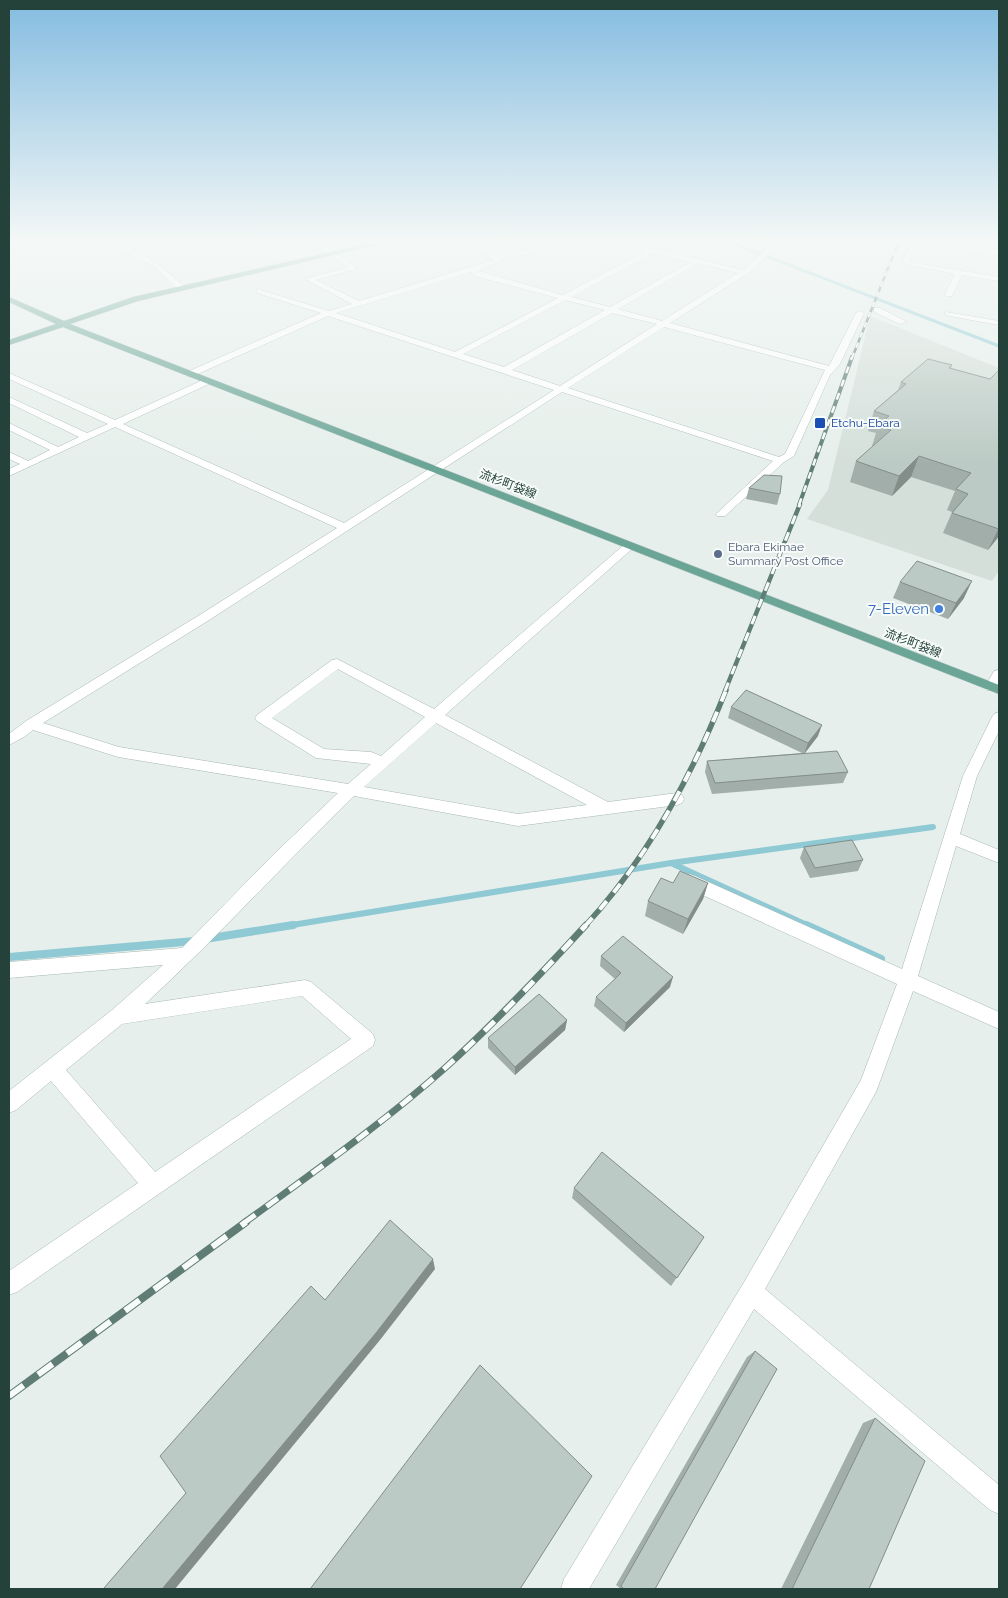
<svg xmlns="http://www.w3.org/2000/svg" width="1008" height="1598" font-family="Raleway,'Noto Sans JP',sans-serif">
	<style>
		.built { fill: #d4dfda }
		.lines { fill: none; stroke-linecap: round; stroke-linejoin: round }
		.stream-far2 { stroke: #8ec9d4; stroke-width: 3 }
		.stream-far1 { stroke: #8ec9d4; stroke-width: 6 }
		.stream { stroke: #8ec9d4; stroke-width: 8 }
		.minor-casing { stroke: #a8b8b2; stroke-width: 1 }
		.major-casing { stroke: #c2cac8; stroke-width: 1 }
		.minor { fill: #fff; fill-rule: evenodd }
		.major { fill: #6aa596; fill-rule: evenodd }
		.rail-far5-casing { stroke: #5f7d75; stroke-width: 2.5 }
		.rail-far4-casing { stroke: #5f7d75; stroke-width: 4 }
		.rail-far3-casing { stroke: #5f7d75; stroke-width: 4.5 }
		.rail-far2-casing { stroke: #5f7d75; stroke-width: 5.5 }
		.rail-far1-casing { stroke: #5f7d75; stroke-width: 7 }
		.rail-casing { stroke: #5f7d75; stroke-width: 8 }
		.rail-far5 { stroke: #f7fbf9; stroke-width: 2; stroke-dasharray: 5.5; stroke-linecap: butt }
		.rail-far4 { stroke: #f7fbf9; stroke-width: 2.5; stroke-dasharray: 7; stroke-linecap: butt }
		.rail-far3 { stroke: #f7fbf9; stroke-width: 3; stroke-dasharray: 9; stroke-linecap: butt }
		.rail-far2 { stroke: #f7fbf9; stroke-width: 4; stroke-dasharray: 11; stroke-linecap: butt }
		.rail-far1 { stroke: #f7fbf9; stroke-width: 5; stroke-dasharray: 14; stroke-linecap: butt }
		.rail { stroke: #f7fbf9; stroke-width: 6; stroke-dasharray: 18; stroke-linecap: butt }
		.wall { fill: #a1aea9 }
		.shaded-wall { fill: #838d89 }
		.building { fill: #bbcac4; stroke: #838d89 }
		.transit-dot { fill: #1a4fb4; stroke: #f7fbf9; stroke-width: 2 }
		.service-dot { fill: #5c6f8a; stroke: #f7fbf9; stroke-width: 2 }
		.shop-dot { fill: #3f7fe0; stroke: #f7fbf9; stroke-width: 2 }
		.labels { text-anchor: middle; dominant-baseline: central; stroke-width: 4; stroke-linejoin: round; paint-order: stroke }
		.far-transit-label { font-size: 12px; fill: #164399; stroke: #f7fbf9; text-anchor: start }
		.far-street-label { font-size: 12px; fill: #24423a; stroke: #f7fbf9 }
		.far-service-label { font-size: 12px; fill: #4e5e75; stroke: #f7fbf9; text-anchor: start }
		.shop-label { font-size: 15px; fill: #366cbe; stroke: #f7fbf9; text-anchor: end }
	</style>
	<rect width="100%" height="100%" fill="#e6efeb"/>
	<!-- built -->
	<path class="built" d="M870,316L999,368V571L992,581L807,519L828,490Z"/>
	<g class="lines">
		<!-- stream-far2 -->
		<path class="stream-far2" d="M727,241L999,346"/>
		<!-- stream-far1 -->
		<path class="stream-far1" d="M671,863L809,926
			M286,926L671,863L933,827"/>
		<!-- stream -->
		<path class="stream" d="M806,925L881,959
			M205,939L293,925
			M9,957L195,941"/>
		<!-- minor casing -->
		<g class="minor-casing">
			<path id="minor" d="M101,241C127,241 166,268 184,287L177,289L153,265Z
				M310,241H318L356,267V269L316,280L359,301L494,260L471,241H479L498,256L524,251L538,243L561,241L540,247L528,254L500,259L499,262L478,271L563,295L646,251L608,241H621L743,270L776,241H783L747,274L670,323L829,366L856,313L860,311L864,313L840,364L830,375L794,456L784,462L725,516H717L716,514L773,461L562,392L206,622L43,723L119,747L348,784L371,764L316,758L257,721L255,718L257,715L332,660L337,659L434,709L625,544H633L635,546L633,548L445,715L608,802L677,793L682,795L684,799L682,803L677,805L518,826L354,796C283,865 217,938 145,1004L305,980L311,982L373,1034L375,1040L373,1046L17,1292L9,1295V1271L138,1183L51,1081L16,1110L9,1113V1091L112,1010L163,965L9,978V962L182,948L273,855L338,793L118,757L33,730L24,737L9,745V734L26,721L198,616L337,528L115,427L9,476V469L20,464L9,459V452L28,461L50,450L9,430V423L58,447L79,437L9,403V397L87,433L108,424L9,379V373L115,420L205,379H211V383L123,424L344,523L554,390L328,316L193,376H187V372L321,313L257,293V289L329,311L352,304L305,279L348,267ZM653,253L691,262L610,307L571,297ZM698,263L738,273L662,321L618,309ZM471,272L474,276L558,298L455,352L336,313ZM565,300L605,310L504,367L463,354ZM612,313L657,324L560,386L512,370ZM664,327L825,370L785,454L779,457L568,388ZM338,669L425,717L381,756L371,752L324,749L272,718ZM436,723L587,805L518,814L364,787ZM302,996L351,1039L155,1172L66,1070L122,1024Z
				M912,241H918L909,262L999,277V281L962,275L952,296H946L945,294L955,274L902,263Z
				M941,241L999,251V255L943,246L940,244Z
				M874,308H880L907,322L900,324L874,312Z
				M946,312L999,321V325L949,316L945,314Z
				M999,670V686L997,690H987L985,687L994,671Z
				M999,712V731L977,776L960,834L999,850V863L956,846L918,976L999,1012V1029L913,991L876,1092L765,1289L999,1485V1514L990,1510L754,1309L589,1589H561L564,1579L743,1284L861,1080L897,984L683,886L681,881L683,876L689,874L695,876L902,969L963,776L992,717L994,714Z"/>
		</g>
		<!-- major casing -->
		<g class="major-casing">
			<path id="major" d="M380,241H393L138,301L70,324L999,685V694L63,327L9,345V340L56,324L9,302V297L64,321L133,297Z"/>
		</g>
		<!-- minor -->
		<use href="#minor" class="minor"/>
		<!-- major -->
		<use href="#major" class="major"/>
		<!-- rail-far5 casing -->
		<g class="rail-far5-casing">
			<path id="rail-far5" d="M852,358L899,241"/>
		</g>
		<!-- rail-far4 casing -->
		<g class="rail-far4-casing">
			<path id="rail-far4" d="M799,505L852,357"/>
		</g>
		<!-- rail-far3 casing -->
		<g class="rail-far3-casing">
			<path id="rail-far3" d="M725,691L800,504"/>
		</g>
		<!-- rail-far2 casing -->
		<g class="rail-far2-casing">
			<path id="rail-far2" d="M585,926C648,858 692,776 726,690"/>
		</g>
		<!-- rail-far1 casing -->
		<g class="rail-far1-casing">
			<path id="rail-far1" d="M244,1223C312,1173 382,1124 445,1068C495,1023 541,974 586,925"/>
		</g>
		<!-- rail casing -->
		<g class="rail-casing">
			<path id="rail" d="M9,1396L246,1222"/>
		</g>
		<!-- rail-far5 -->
		<use href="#rail-far5" class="rail-far5"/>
		<!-- rail-far4 -->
		<use href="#rail-far4" class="rail-far4"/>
		<!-- rail-far3 -->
		<use href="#rail-far3" class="rail-far3"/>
		<!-- rail-far2 -->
		<use href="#rail-far2" class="rail-far2"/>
		<!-- rail-far1 -->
		<use href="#rail-far1" class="rail-far1"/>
		<!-- rail -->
		<use href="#rail" class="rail"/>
	</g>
	<!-- wall -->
	<path class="wall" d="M952,365L951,368L990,379L999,370V536L988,550L943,533L952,512L947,510L955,491L911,477L892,496L850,482L856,461L873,446H872L876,433L868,431L874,411L898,390L901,382Z
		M749,488L780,494L777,505L746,499Z
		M900,582L964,598L948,619L893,598Z
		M731,707L818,736L805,753L848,772L843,783L712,794L705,772L707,761L802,753L728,718Z
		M804,847L863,860L858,871L810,878L800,858Z
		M673,883H708L703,899L683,934L645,916L648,901Z
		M601,956L670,987L624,1032L594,1006L596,997L615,979L600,966Z
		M567,1020L565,1030L515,1075L488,1048V1038Z
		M574,1188L698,1247L671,1286L572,1198Z
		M755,1351L655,1589H621L616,1585L747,1357Z
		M875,1418L869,1589H781L863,1423Z"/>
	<!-- shaded-wall -->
	<path class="shaded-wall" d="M919,456L911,477L892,496L899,476Z
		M999,528V536L988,550Z
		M972,581L964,598L948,619L956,603Z
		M822,725L818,736L804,754L808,743Z
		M708,883L703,899L683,934L688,919Z
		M673,977L670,987L624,1032L626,1023Z
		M567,1020L565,1030L515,1075V1067Z
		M433,1259L435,1269L380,1340L175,1589H162Z"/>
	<!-- building -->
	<path class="building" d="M928,359L952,365L949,368L990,379L999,370V529L952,513L968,494L956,489L971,473L919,456L899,476L856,461L891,430L878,426L889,416L874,411L906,384L901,382Z
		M764,475L782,476L780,494L749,488Z
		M917,561L972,581L956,603L900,582Z
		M746,690L822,725L808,743L731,707Z
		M837,751L848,772L715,783L707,761Z
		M852,840L863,860L815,868L804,847Z
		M680,871L708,883L688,919L648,901L661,878L673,883Z
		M623,936L673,977L626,1023L596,997L621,973L601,956Z
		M539,994L567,1020L515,1067L488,1038Z
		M602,1152L704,1237L677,1278L574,1188Z
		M390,1220L433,1259L376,1333L162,1589H104V1588L186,1493L160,1456L311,1286L325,1300Z
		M755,1351L777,1369L655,1589H624L621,1586Z
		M480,1365L592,1476L520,1589H310Z
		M875,1418L925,1461L869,1589H792Z"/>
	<!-- sky -->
	<linearGradient id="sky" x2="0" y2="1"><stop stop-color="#84bce0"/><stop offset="0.52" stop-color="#f4f8f6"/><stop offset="1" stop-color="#f4f8f6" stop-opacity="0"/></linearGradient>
	<rect width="1008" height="465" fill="url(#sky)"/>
	<!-- markers -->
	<rect class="transit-dot" x="814" y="417" width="12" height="12" rx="2.5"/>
	<circle class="service-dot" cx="718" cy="554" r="5"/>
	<circle class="shop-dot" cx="939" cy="609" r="5"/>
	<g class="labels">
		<!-- far-transit labels -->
		<g class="far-transit-label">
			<text x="831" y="423">Etchu-Ebara</text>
		</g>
		<!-- far-street labels -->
		<g class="far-street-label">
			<text transform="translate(508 484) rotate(21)">流杉町袋線</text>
			<text transform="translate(913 643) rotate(21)">流杉町袋線</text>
		</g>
		<!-- far-service labels -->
		<g class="far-service-label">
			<text x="728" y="547">Ebara Ekimae<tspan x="728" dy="14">Summary Post Office</tspan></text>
		</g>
		<!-- shop labels -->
		<g class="shop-label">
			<text x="929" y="609">7-Eleven</text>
		</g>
	</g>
	<!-- border -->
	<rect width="1008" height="1598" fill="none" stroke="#24423a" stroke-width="20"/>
</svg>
